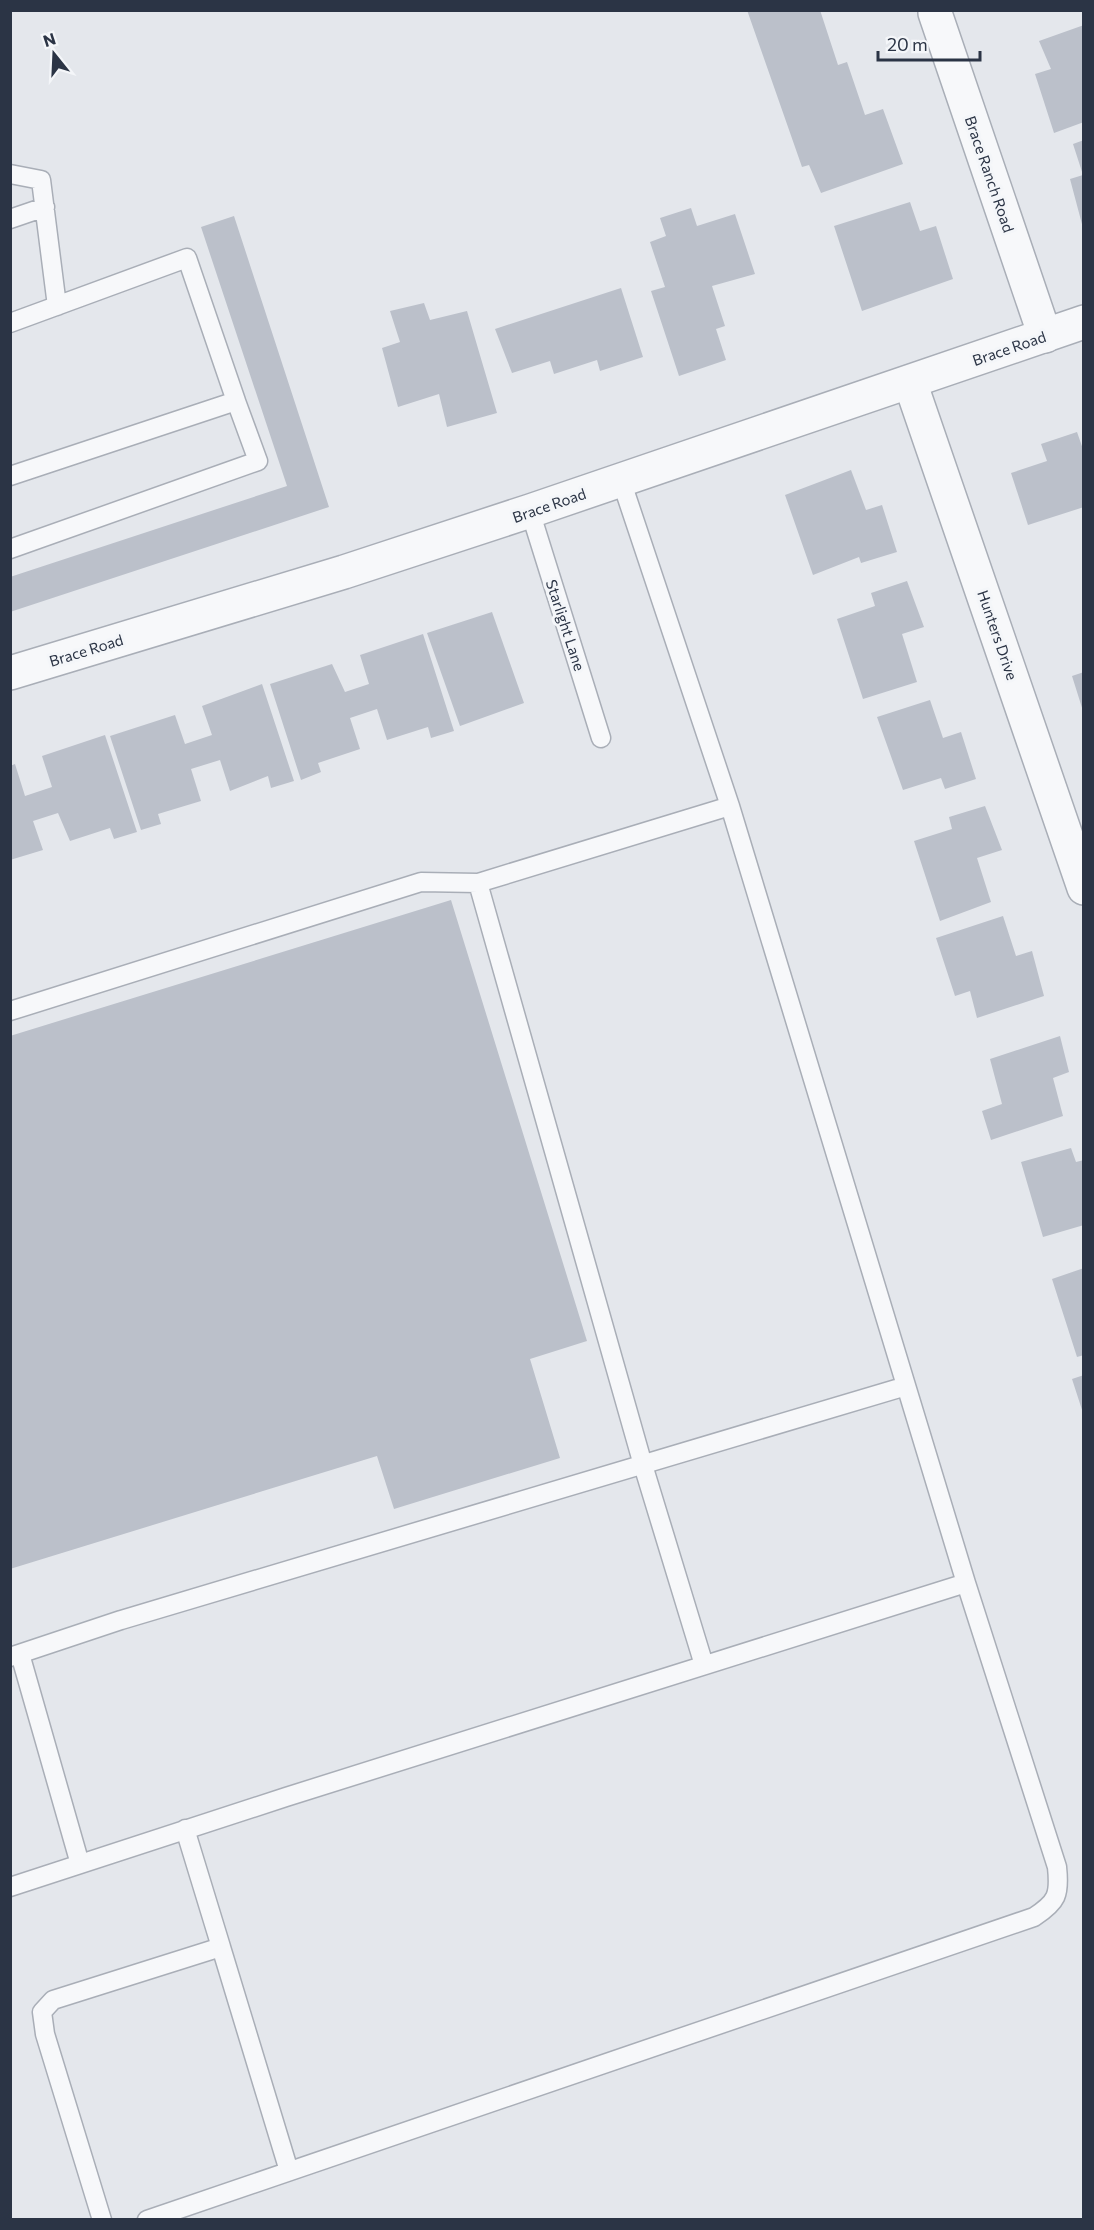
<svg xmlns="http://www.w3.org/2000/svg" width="1094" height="2230" font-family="Commissioner,sans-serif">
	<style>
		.building { fill: #bbc0ca }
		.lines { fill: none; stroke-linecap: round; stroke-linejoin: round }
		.service-casing { stroke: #a9aeb7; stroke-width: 21 }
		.minor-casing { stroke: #a9aeb7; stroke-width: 36 }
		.tertiary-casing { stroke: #a9aeb7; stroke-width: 36 }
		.service { stroke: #f7f8fa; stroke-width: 18 }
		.minor { stroke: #f7f8fa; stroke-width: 33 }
		.tertiary { stroke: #f7f8fa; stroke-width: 33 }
		.labels { text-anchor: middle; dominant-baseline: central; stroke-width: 6; stroke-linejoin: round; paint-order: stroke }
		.street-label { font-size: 15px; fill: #2b3445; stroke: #f4f6f9 }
	</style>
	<rect width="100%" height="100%" fill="#e4e7ec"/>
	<!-- building -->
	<path class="building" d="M747,10H820L838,65L847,62L865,115L883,109L903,164L821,193L809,165L802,167Z
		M1084,25V122L1054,133L1035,74L1051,69L1039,41Z
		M1084,140V228H1083L1070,179L1083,175L1073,144Z
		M910,202L920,231L936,226L953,279L862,311L834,226Z
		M691,208L697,226L735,214L755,274L712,286L725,326L716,329L726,360L679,376L651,291L665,287L650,242L666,236L660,218Z
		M234,216L329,507L10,612V577L287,486L201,227Z
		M621,288L643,357L600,371L597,360L554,374L550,361L512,373L495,329Z
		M424,303L430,320L467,311L497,413L447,427L439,394L398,407L382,348L400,342L390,311Z
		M1077,432L1084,452V507L1028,525L1011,473L1047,461L1041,444Z
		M851,470L866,510L882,505L897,552L861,563L859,557L813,575L785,495Z
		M907,581L924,627L902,634L917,682L863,699L837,619L875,606L871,593Z
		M492,612L524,703L460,726L427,633Z
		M423,634L454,731L431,738L428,727L387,740L377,709L350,718L360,749L318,763L321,772L301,780L270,684L332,664L345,692L369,684L360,655Z
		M1084,672V711H1083L1072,676Z
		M262,684L294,781L271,788L268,776L230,791L220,760L191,769L201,801L158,814L161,824L141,830L110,736L175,715L185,744L212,735L202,706Z
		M930,700L943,738L961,732L976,779L945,789L941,778L903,790L877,717Z
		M105,735L137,832L114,839L110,828L70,841L58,813L33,821L43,850L10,860V766L15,764L25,796L52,787L42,756Z
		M985,806L1002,850L977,858L991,902L940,921L914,841L952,829L949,817Z
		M451,900L587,1341L530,1359L560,1458L394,1509L377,1456L10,1569V1036Z
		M1003,916L1016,956L1032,951L1044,996L977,1018L970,991L955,996L936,938Z
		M1060,1036L1069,1072L1053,1078L1063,1116L991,1140L982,1111L1002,1104L990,1059Z
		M1071,1148L1076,1162L1084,1160V1225L1043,1237L1021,1162Z
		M1084,1268V1355L1077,1357L1052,1279Z
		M1084,1375V1413H1083L1072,1379Z"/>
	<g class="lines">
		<!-- service casing -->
		<g class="service-casing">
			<path id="service" d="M10,174L41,180L57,306
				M10,219L45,207
				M10,323L187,258L236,401L10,476
				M530,511L601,738
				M10,549L258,461L236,401
				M478,883L643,1465L704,1665
				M10,1011L421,882L478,883L730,806L621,480
				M20,1654L80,1864
				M10,1657L121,1620L906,1386
				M10,1887L286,1797L966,1583
				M221,1947L289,2171
				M102,2220L45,2034L42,2012L53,2000L221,1947L185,1829
				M147,2220L1034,1917C1057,1902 1060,1895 1057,1867L966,1583L730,806"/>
		</g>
		<!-- minor casing -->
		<g class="minor-casing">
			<path id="minor" d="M935,13L1045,336
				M910,382L1084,888"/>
		</g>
		<!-- tertiary casing -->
		<g class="tertiary-casing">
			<path id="tertiary" d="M10,673L344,572L530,511L1084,322"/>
		</g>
		<!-- service -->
		<use href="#service" class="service"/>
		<!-- minor -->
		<use href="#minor" class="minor"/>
		<!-- tertiary -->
		<use href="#tertiary" class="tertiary"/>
	</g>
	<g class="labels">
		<!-- street labels -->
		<g class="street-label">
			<text transform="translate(990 174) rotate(71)">Brace Ranch Road</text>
			<text transform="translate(1009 348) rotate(-19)">Brace Road</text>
			<text transform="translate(549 505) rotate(-19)">Brace Road</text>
			<text transform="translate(566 625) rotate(72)">Starlight Lane</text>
			<text transform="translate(998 635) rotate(71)">Hunters Drive</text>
			<text transform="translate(86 650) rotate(-17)">Brace Road</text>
		</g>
	</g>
	<!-- border -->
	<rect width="1094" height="2230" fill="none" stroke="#2b3445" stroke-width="24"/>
	<!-- north arrow -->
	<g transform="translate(54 54) rotate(342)" stroke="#f4f6f9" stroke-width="4.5" paint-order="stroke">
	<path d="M0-4.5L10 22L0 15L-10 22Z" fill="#2b3445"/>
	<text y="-9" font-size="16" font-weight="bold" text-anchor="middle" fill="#2b3445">N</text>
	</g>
	<!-- scale -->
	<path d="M878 51v9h102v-9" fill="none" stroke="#2b3445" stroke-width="3"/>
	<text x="887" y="51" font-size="18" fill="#2b3445" stroke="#f4f6f9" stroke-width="4.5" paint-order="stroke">20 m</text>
</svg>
